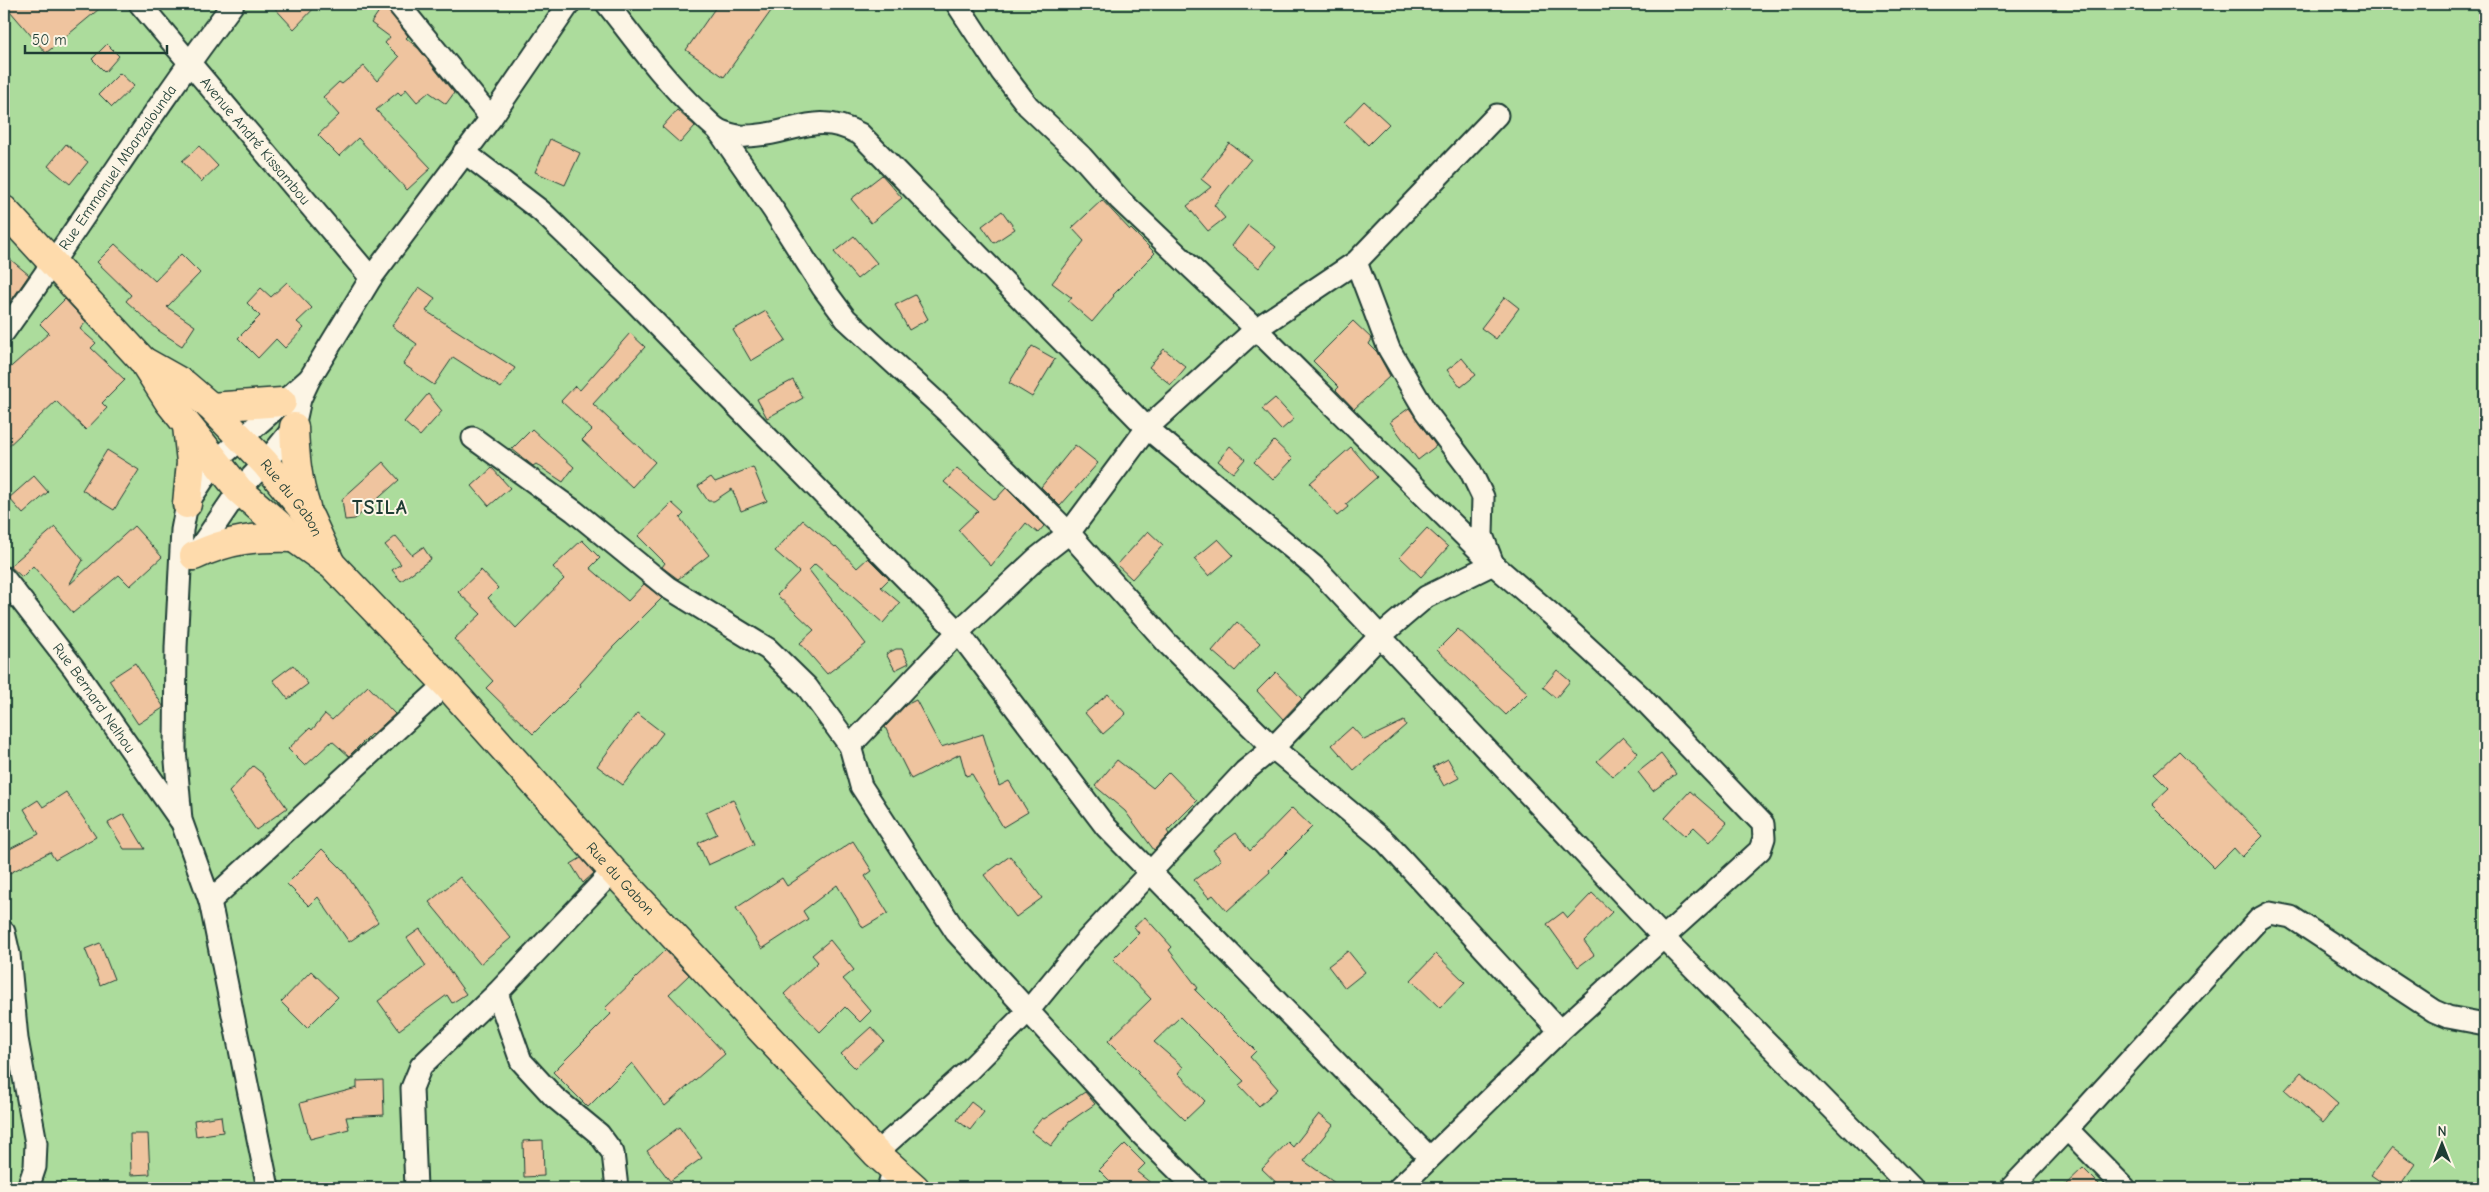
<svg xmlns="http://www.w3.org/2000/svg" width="2489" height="1192" font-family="'Comic Neue',sans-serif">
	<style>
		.green { fill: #acdc9c; stroke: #668c68 }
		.building { fill: #efc49f; stroke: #1f3d34 }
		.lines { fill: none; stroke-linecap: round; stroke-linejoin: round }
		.street-casing { stroke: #1f3d34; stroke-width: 25 }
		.highway-casing { stroke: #1f3d34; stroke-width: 31 }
		.street { stroke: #fcf5e5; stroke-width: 21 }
		.highway { stroke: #fedbac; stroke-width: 28 }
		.labels { text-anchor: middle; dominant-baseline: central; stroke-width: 4; stroke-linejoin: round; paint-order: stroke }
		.street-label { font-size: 15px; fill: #1f3d34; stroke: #fcf5e5 }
		.district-label { font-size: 20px; font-weight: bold; letter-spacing: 1px; fill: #1f3d34; stroke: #fcf5e5 }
	</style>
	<rect width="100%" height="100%" fill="#fcf5e5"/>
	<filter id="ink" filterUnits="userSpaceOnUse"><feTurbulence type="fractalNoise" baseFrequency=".02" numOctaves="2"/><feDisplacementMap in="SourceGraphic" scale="10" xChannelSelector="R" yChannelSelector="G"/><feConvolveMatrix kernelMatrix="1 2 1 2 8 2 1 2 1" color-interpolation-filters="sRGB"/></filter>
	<g filter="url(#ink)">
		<!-- green -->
		<path class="green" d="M4,4H2485V1188H4Z"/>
		<!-- building -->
		<path class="building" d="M4,4H105L46,53Z
			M271,4H318L294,29Z
			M384,4L408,36L406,38L419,49L454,93L446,104L429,92L417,102L406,89L401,95L398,92L376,110L431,168L407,190L358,138L339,156L318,135L339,115L323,97L339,82L342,84L364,66L377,81L399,57L385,43L390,37L371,23Z
			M718,4H776L724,77L686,50Z
			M107,44L119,56L105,72L92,59Z
			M120,73L134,86L112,107L99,94Z
			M1364,101L1389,124L1368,145L1344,122Z
			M677,110L695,126L680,143L662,127Z
			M550,139L580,153L565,185L535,172Z
			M1229,143L1251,159L1214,205L1225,218L1208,231L1187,206L1211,187L1201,179Z
			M66,144L88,162L70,184L48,166Z
			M199,146L218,166L201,182L182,161Z
			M882,175L902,198L871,223L851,199Z
			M1102,200L1130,230L1131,229L1155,253L1113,295L1114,296L1092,322L1068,301L1072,298L1052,283L1084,241L1072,228Z
			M1002,211L1015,229L994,243L982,226Z
			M1248,225L1276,247L1259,268L1232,246Z
			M854,236L877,263L857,279L834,252Z
			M115,244L155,281L181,254L200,273L167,307L195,326L182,346L159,331L126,301L131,295L97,262Z
			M4,254L29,275L4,311Z
			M287,282L312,308L297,322L304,328L285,348L276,339L258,358L238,338L260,316L247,303L261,288L271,297Z
			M419,287L435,298L426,311L515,368L501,388L453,357L434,385L403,364L417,344L392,326Z
			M915,295L928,319L909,330L895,305Z
			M1505,297L1519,308L1496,339L1481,328Z
			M65,299L86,322L80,329L96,343L91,348L125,380L102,403L107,408L86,430L56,401L4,450V373L49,333L40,324Z
			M766,311L786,340L751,361L733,330Z
			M1353,321L1372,339L1369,344L1377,352L1390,376L1354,409L1336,390L1339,387L1313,361Z
			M630,333L645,347L593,404L655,462L632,487L582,440L592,430L561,401L575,386L580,390Z
			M1032,346L1055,359L1032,397L1009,383Z
			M1164,349L1186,367L1171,385L1149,367Z
			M1462,358L1476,375L1461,387L1447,370Z
			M793,380L803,398L767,418L757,399Z
			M428,394L442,411L420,436L404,422Z
			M1275,398L1294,419L1281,430L1262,409Z
			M1409,408L1436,446L1418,460L1390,422Z
			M532,429L574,467L563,482L536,464L533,466L512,449Z
			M1274,441L1293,459L1273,480L1254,462Z
			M1075,445L1098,463L1060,506L1041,487Z
			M1230,446L1245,459L1233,473L1218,461Z
			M1351,447L1377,477L1346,504L1348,507L1337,516L1310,483Z
			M107,450L139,470L114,510L82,490Z
			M383,462L399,480L355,519L345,520L342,499Z
			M753,467L767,501L741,511L732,489L714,501H708L698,486L711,477L715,482Z
			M492,468L510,488L489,506L472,486Z
			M957,468L995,500L1006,488L1044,526L1038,533L1026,523L991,566L958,530L978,511L944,482Z
			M34,476L48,492L23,514L9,498Z
			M672,503L684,514L680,518L709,555L678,579L662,567L665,563L638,536Z
			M803,520L835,547L836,546L857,568L868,558L889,579L881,587L900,603L883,623L815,564L809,570L866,644L827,674L800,643L814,630L777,595L799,572L775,551Z
			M134,526L162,557L130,586L119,575L73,613L33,566L22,577L10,566L55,527L83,560L69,585Z
			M1427,528L1448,547L1421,577L1400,557Z
			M1148,531L1163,545L1132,579L1117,565Z
			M396,536L412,555L423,547L431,559L401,581L392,570L401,564L385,545Z
			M1218,539L1233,555L1209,576L1194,559Z
			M582,540L600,558L590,568L628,601L644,584L662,598L613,647L580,684L581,686L533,734L486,688L493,681L454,639L481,614L458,592L481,570L498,588L488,598L516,628L564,579L553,567Z
			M1237,622L1260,643L1235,671L1212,651Z
			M1458,629L1528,693L1506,715L1437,650Z
			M896,649H902L909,663L895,670L886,654Z
			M135,663L163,706V708L138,724L109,680Z
			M293,665L308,684L288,699L273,680Z
			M1557,670L1570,681L1556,698L1543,687Z
			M1276,672L1302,699L1283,719L1257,691Z
			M368,686L395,714L372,735L371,734L349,756L332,741L305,766L288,749L310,728L312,730L325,714L332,720Z
			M1108,694L1126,714L1103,734L1085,713Z
			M916,700L941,747L983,734L999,786L1009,781L1028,812L1003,827L972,774L966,776L960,754L911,779L885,727L906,705Z
			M637,713L663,733L623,785L597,766Z
			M1404,721L1406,725L1354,770L1332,745L1352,727L1364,740Z
			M1623,737L1638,753L1613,776L1597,761Z
			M2179,751L2263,836L2242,857L2234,848L2214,868L2151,805L2169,788L2155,774Z
			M1661,754L1676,774L1653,791L1638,772Z
			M1448,759L1459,778L1444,786L1433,767Z
			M1117,760L1153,788L1169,772L1197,801L1167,831L1169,834L1154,850L1125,811L1095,786Z
			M253,766L263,774L287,808L256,830L229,792Z
			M1690,791L1727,823L1710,842L1694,827L1685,836L1665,818Z
			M66,792L96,837L55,860L50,852L4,876V852L39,834L24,809L38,800L43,807Z
			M733,799L754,844L708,865L698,843L717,834L706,812Z
			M1292,808L1312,827L1269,870L1270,872L1227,911L1213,895L1209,898L1194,880L1221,860L1213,850L1236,833L1250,851Z
			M124,814L145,849H124L108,823Z
			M853,841L872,871L865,876L888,913L863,928L837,885L803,911L808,919L762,949L736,908L782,878L787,886Z
			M322,849L344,871L378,922L349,942L318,897L309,906L287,884Z
			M1010,856L1042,898L1016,917L984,875Z
			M581,858L594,873L583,883L571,864Z
			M460,877L511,938L480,964L429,902Z
			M1592,893L1612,912L1584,941L1594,955L1578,967L1547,924L1563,912L1568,918Z
			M1145,917L1172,947L1169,950L1198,988L1195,990L1256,1051L1250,1057L1278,1089L1259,1106L1239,1085L1244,1081L1180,1017L1154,1042L1183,1067L1178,1073L1205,1101L1185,1120L1137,1073L1139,1072L1108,1041L1151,999L1113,959L1139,933L1134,927Z
			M420,929L466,994L452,1003L447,995L399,1030L378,1001L426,966L407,938Z
			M830,940L854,970L843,979L871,1011L860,1022L845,1007L820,1032L784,994L818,962L812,955Z
			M100,943L114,979L100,985L85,949Z
			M665,950L689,975L669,994L725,1054L665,1106L632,1063L588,1107L553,1072L611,1014L605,1008Z
			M1348,951L1365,972L1345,988L1328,966Z
			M1436,954L1465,982L1440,1008L1411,980Z
			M311,971L338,997L307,1028L281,1002Z
			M871,1027L884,1041L855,1068L841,1054Z
			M2301,1072L2338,1104L2323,1123L2285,1090Z
			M383,1080L384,1115L346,1117L349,1129L310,1139L300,1103L357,1088V1081Z
			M1085,1092L1095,1104L1069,1122L1051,1146L1031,1131L1042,1118L1044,1119Z
			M971,1102L984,1112L970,1130L957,1120Z
			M1319,1114L1333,1125L1304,1161L1342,1188H1282L1262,1169L1288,1142L1293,1147Z
			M221,1116L223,1132L196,1136L194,1120Z
			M679,1127L702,1158L670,1181L647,1151Z
			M130,1134H148L150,1174L131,1175Z
			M543,1140L544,1176L524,1177L523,1141Z
			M1125,1144L1145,1164L1137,1172L1157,1188H1117L1099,1170Z
			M2392,1147L2415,1164L2398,1188H2390L2371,1175Z
			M2083,1168L2103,1188H2062Z"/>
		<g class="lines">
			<!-- street casing -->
			<g class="street-casing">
				<g id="street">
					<path id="s1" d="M140,4L371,278"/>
					<path d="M398,4L491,118"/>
					<path d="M607,4C636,41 663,79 697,111C704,117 710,124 717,129C723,133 739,137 746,136C792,136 814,109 860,134L1147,428L1316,568L1664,938L1911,1188"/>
					<path d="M957,4L1001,71L1028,106L1081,156L1120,200L1256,329L1493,564L1551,614L1640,696L1763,824L1764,838L1760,850L1560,1031L1399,1188"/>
					<path d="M718,130L774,211L823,288L846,319L946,411L1069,533L1167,643L1273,748L1386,842L1560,1031"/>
					<path d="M464,152L541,211L628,295L958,632L1106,827L1429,1157"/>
					<path id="s2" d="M4,332C82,224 152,110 233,4"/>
					<path d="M473,438L574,511L667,587L768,649L807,687L850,746L861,786L956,932L1140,1133L1196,1188"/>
					<path d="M192,559L239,490L265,463L294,427L300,399L310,378L371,278L491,118L569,4"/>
					<path id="s3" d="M4,578L73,667L180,820"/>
					<path d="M850,746L958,632L1037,558L1069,533L1147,428L1256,329L1356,262L1497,115"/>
					<path d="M613,871L497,993L521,1061L554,1097L599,1134L613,1153L617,1188"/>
					<path d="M210,901L446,684"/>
					<path d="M4,932L9,954L17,1039L36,1143L35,1167L28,1188"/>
					<path d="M2067,1129L2259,919L2270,913L2291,917L2434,1011L2448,1017L2485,1024"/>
					<path d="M876,1153L968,1071L1028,1011L1084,943L1245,771L1273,748L1379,637L1426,597L1493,564L1482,535L1483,497L1470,470L1426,412L1389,349L1356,262"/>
					<path d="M268,1188L210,901L181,820L175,749L176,647L182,530L187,504L215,462L310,378"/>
					<path d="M416,1188L412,1088L421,1066L497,993"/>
					<path d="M888,1188L894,1169"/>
					<path d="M2011,1188L2067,1129L2125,1188"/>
				</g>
			</g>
			<!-- highway casing -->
			<g class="highway-casing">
				<g id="highway">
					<path id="s4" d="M4,210L143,361L169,402L239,490L294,538L332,565L446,684L613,871L876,1153L915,1188"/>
					<path id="s5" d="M145,362L184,384L211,407L265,463L310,518L331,564"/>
					<path d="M211,407L282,402"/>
					<path d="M294,427C295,455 297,480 306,507"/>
					<path d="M187,504L191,462L187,426"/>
					<path d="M194,556C231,539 254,537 294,538"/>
				</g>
			</g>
			<!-- street -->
			<use href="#street" class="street"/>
			<!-- highway -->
			<use href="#highway" class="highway"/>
		</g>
	</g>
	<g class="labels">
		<!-- street labels -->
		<g class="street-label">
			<text stroke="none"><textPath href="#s1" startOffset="179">Avenue André Kissambou</textPath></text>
			<text stroke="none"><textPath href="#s2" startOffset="200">Rue Emmanuel Mbanzalounda</textPath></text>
			<text stroke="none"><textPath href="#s5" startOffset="202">Rue du Gabon</textPath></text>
			<text stroke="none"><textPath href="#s3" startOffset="150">Rue Bernard Nelhou</textPath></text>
			<text stroke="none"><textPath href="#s4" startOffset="912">Rue du Gabon</textPath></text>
		</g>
		<!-- district labels -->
		<g class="district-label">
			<text x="380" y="507">TSILA</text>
		</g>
	</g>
	<!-- margin -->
	<rect width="2489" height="1192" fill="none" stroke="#fcf5e5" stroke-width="20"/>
	<rect x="10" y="10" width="2469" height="1172" fill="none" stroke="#1f3d34" stroke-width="2" filter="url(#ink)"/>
	<!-- north arrow -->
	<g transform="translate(2442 1144)" stroke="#fcf5e5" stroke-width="4" paint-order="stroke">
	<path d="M0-4L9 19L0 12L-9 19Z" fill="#1f3d34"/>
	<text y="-8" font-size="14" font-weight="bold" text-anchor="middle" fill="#1f3d34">N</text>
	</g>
	<!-- scale -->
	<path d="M25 45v8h142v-8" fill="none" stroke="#1f3d34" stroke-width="2.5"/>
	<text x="32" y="45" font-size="15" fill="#1f3d34" stroke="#fcf5e5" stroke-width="4" paint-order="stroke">50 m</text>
</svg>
